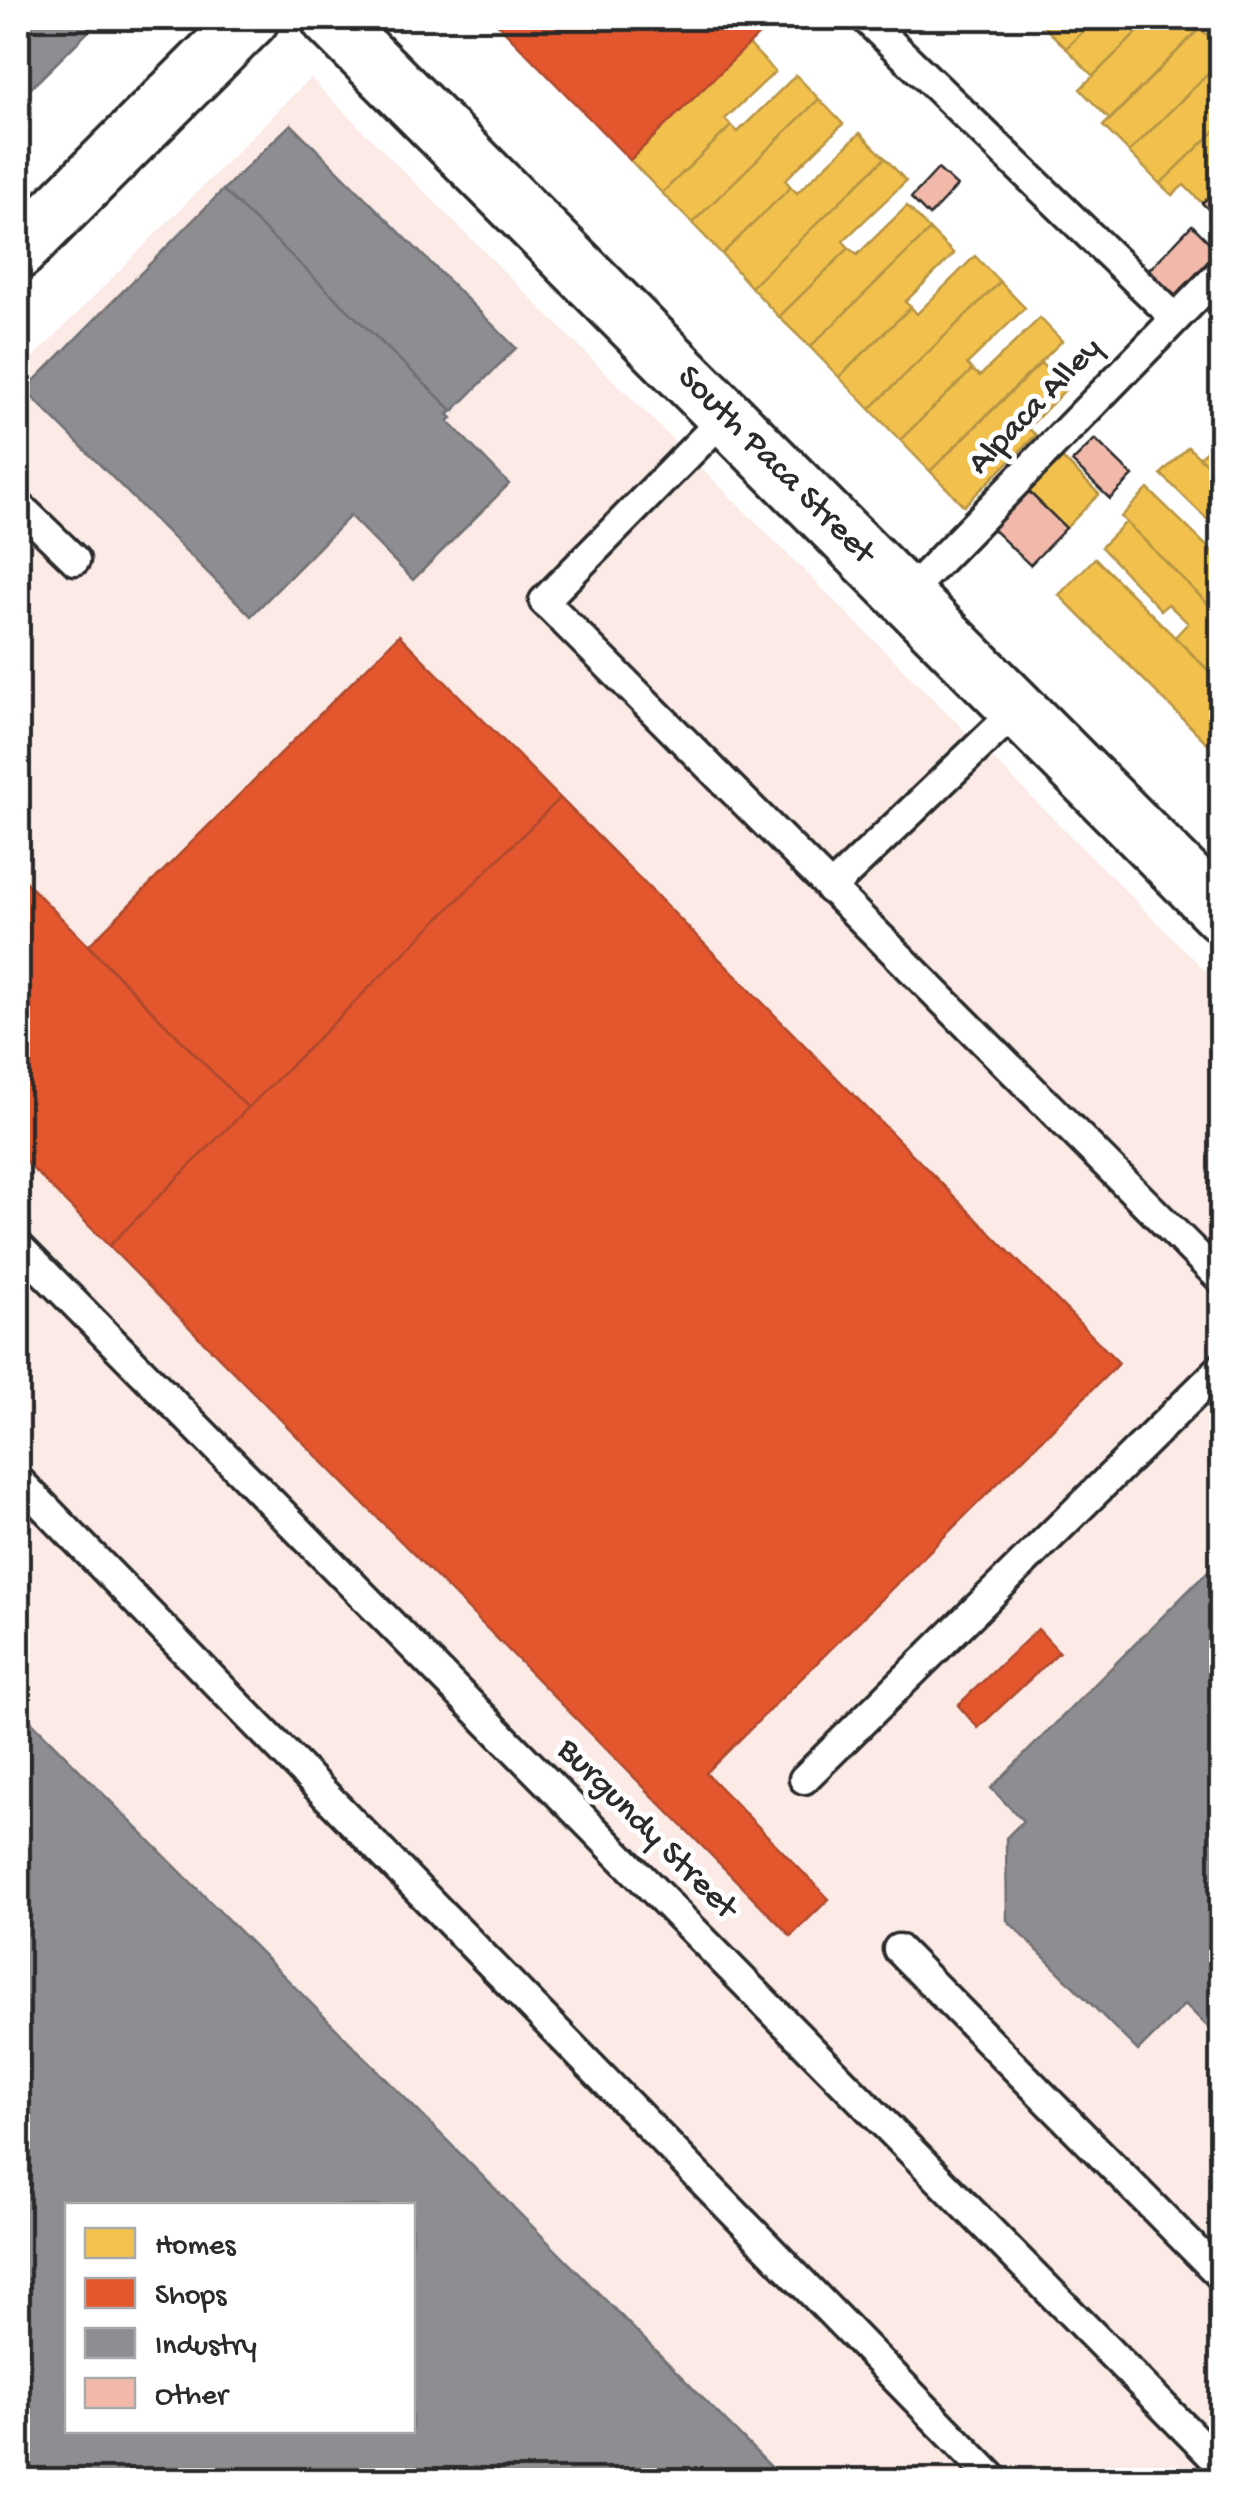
<svg xmlns="http://www.w3.org/2000/svg" width="1239" height="2498" font-family="'Gochi Hand',sans-serif">
	<style>
		.built { fill: #fbeae6; fill-rule: evenodd }
		.homes { fill: #f2c14e; stroke: #b69444; stroke-width: 2.5 }
		.shops { fill: #e4572e; stroke: #ac4a2d; stroke-width: 2.5 }
		.industry { fill: #8d8d92; stroke: #707073; stroke-width: 2.5; fill-rule: evenodd }
		.building { fill: #f2b9aa; stroke: #2b2b2b; stroke-width: 2.5 }
		.lines { fill: none; stroke-linecap: round; stroke-linejoin: round }
		.service-casing { stroke: #2b2b2b; stroke-width: 35 }
		.minor-casing { stroke: #2b2b2b; stroke-width: 62 }
		.service { stroke: #fff; stroke-width: 28 }
		.minor { stroke: #fff; stroke-width: 55 }
		.labels { text-anchor: middle; dominant-baseline: central; stroke-width: 10; stroke-linejoin: round; paint-order: stroke }
		.street-label { font-size: 35px; fill: #2b2b2b; stroke: #fff }
	</style>
	<rect width="100%" height="100%" fill="#fff"/>
	<filter id="ink" filterUnits="userSpaceOnUse"><feTurbulence type="fractalNoise" baseFrequency=".01" numOctaves="2"/><feDisplacementMap in="SourceGraphic" scale="20" xChannelSelector="R" yChannelSelector="G"/><feConvolveMatrix kernelMatrix="1 2 1 2 8 2 1 2 1" color-interpolation-filters="sRGB"/></filter>
	<g filter="url(#ink)">
		<!-- built -->
		<path class="built" d="M310,78L1219,984L1221,982V2480H18V373ZM68,2206H412V2430H68Z"/>
		<!-- homes -->
		<path class="homes" d="M1045,18H1097L1066,48L1040,23Z
			M1097,18H1152L1093,76L1066,48Z
			M1152,18H1195L1203,25L1110,120L1080,89Z
			M1200,28L1222,49V60L1129,152L1103,126Z
			M749,44L775,72L725,119L731,126L662,193L630,160Z
			M1222,60V124L1160,184L1129,152Z
			M796,75L819,99L692,223L662,193L731,126L738,132Z
			M819,99L843,124L785,180L791,187L722,254L692,223Z
			M1222,124V185L1202,203L1184,185L1172,195L1160,184Z
			M860,133L885,158L751,287L722,254L791,187L797,193Z
			M885,158L906,181L843,241L849,248L779,317L751,287Z
			M907,206L930,230L810,347L779,317L849,248L857,255Z
			M930,230L954,254L905,302L911,307L839,377L810,347Z
			M975,256L1000,282L870,409L839,377L911,307L917,314Z
			M1000,282L1025,308L967,364L972,370L900,440L870,409Z
			M1040,318L1062,341L930,471L900,440L972,370L980,376Z
			M1041,363L1065,390L1028,428L1036,435L964,506L930,471Z
			M1222,436V479L1199,457Z
			M1188,447L1222,479V534L1161,474Z
			M1056,452L1099,494L1066,528L1022,485Z
			M1148,489L1222,561V618L1121,517Z
			M1126,522L1222,618V684L1175,637L1188,623L1168,604L1161,610L1101,547Z
			M1095,558L1222,684V735L1210,746L1059,595Z"/>
		<!-- shops -->
		<path class="shops" d="M492,18H776L630,160Z
			M399,635L560,798L248,1108L88,946Z
			M560,798L1119,1363L706,1773L829,1899L791,1936L109,1246Z
			M18,874L248,1108L109,1246L18,1154Z
			M1038,1629L1059,1652L978,1728L958,1705Z"/>
		<!-- industry -->
		<path class="industry" d="M18,18H102L18,101Z
			M291,124L516,348L453,411L223,190Z
			M223,190L453,411L448,414L452,418L448,421L509,484L413,580L350,516L251,616L25,390Z
			M1222,1557V2041L1185,2004L1138,2051L1007,1920L1006,1838L1023,1821L991,1788Z
			M18,1708L784,2480H18ZM68,2206H412V2430H68Z"/>
		<!-- building -->
		<path class="building" d="M938,169L957,186L929,216L911,198Z
			M1222,185V223L1202,203Z
			M1192,225L1218,251L1175,296L1149,270Z
			M1095,439L1133,476L1110,499L1072,462Z
			M1022,485L1066,528L1030,565L985,522Z"/>
		<g class="lines">
			<!-- service casing -->
			<g class="service-casing">
				<path id="service" d="M865,18L1175,318
					M726,416L544,601L1222,1280
					M18,505L75,560
					M905,596L1222,271
					M830,889L1018,709
					M18,1246L1222,2466
					M18,1480L995,2480
					M804,1779L1222,1367
					M898,1949L1222,2277"/>
			</g>
			<!-- minor casing -->
			<g class="minor-casing">
				<g id="minor">
					<path id="s1" d="M329,18L1222,914"/>
					<path d="M18,251L251,18"/>
				</g>
			</g>
			<!-- service -->
			<use href="#service" class="service"/>
			<!-- minor -->
			<use href="#minor" class="minor"/>
		</g>
	</g>
	<g class="labels">
		<!-- street labels -->
		<g class="street-label">
			<text transform="translate(1036 407) rotate(-46)">Alpaca Alley</text>
			<text stroke="none"><textPath href="#s1" startOffset="632">South Paca Street</textPath></text>
			<text transform="translate(646 1830) rotate(45)">Burgundy Street</text>
		</g>
	</g>
	<!-- margin -->
	<rect width="1239" height="2498" fill="none" stroke="#fff" stroke-width="60"/>
	<rect x="30" y="30" width="1179" height="2438" fill="none" stroke="#2b2b2b" stroke-width="4" filter="url(#ink)"/>
	<!-- legend -->
	<rect x="65" y="2203" width="350" height="230" fill="#ffffff" stroke="#aaaaaa" stroke-width="2.5"/>
	<rect x="85" y="2228" width="50" height="30" fill="#f2c14e" stroke="#aaaaaa" stroke-width="2.5"/>
	<text x="155" y="2253" font-size="30" fill="#2b2b2b">Homes</text>
	<rect x="85" y="2278" width="50" height="30" fill="#e4572e" stroke="#aaaaaa" stroke-width="2.5"/>
	<text x="155" y="2303" font-size="30" fill="#2b2b2b">Shops</text>
	<rect x="85" y="2328" width="50" height="30" fill="#8d8d92" stroke="#aaaaaa" stroke-width="2.5"/>
	<text x="155" y="2353" font-size="30" fill="#2b2b2b">Industry</text>
	<rect x="85" y="2378" width="50" height="30" fill="#f2b9aa" stroke="#aaaaaa" stroke-width="2.5"/>
	<text x="155" y="2403" font-size="30" fill="#2b2b2b">Other</text>
</svg>
